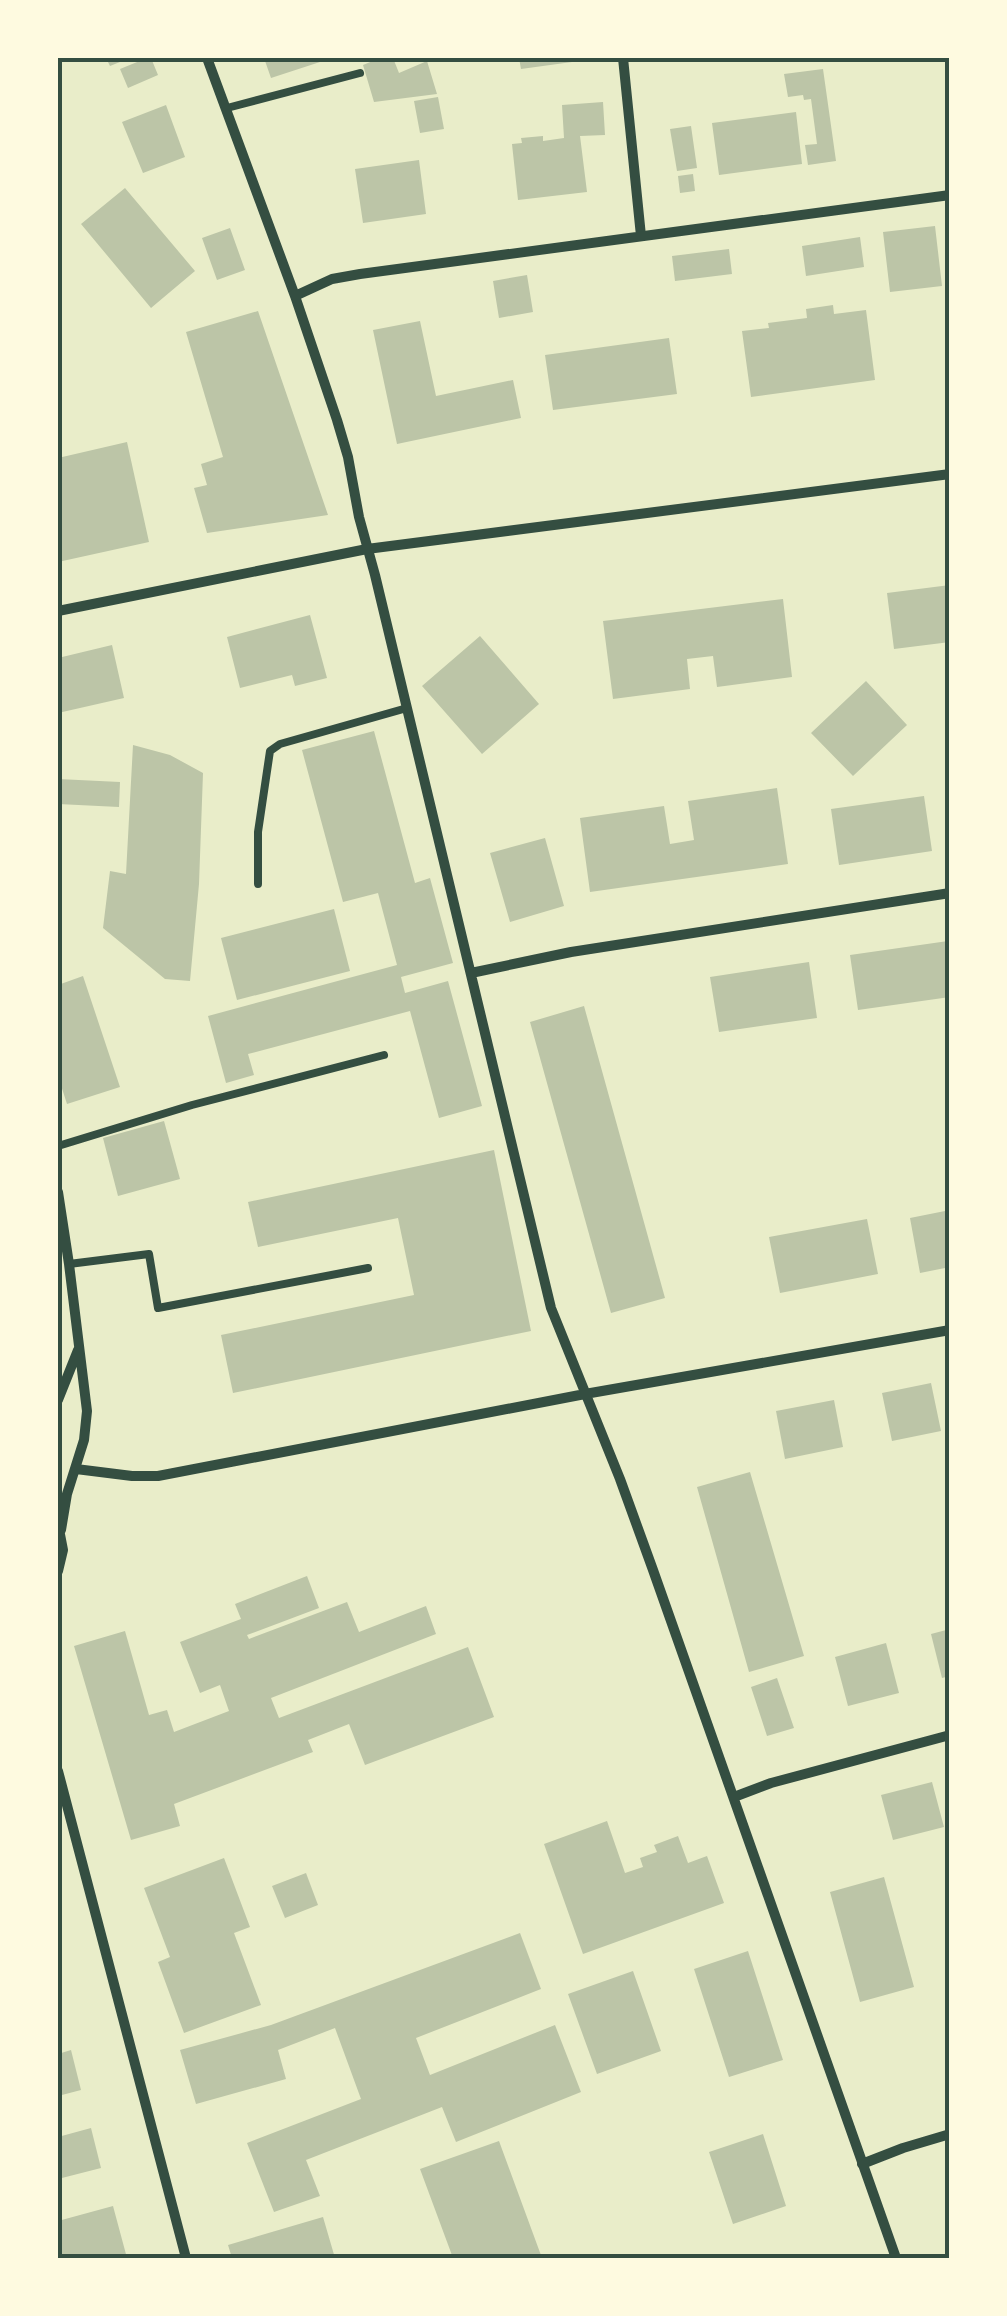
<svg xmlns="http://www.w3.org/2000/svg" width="1007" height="2316" font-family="Overpass,sans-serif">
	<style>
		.building { fill: #bcc5a7 }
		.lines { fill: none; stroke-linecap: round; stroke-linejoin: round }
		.service { stroke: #344e41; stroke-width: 8 }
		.minor { stroke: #344e41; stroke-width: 10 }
		.neatline { fill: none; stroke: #344e41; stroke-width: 4 }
	</style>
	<rect width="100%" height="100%" fill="#e9edc9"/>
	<!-- building -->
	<path class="building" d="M106,58H130L110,66Z
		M147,58H151L158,75L128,88L120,69Z
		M264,58H318L320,62L271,78Z
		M380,58H393L399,73L427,61L437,94L374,102L363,65Z
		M519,58H571L572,62L521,69Z
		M823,69L836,161L808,165L805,145L817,144L811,99L804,100L803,95L788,97L784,74Z
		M438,97L444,129L420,133L414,101Z
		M603,102L605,135L580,136L587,192L518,200L512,144L522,143L521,138L543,136V141L564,138L562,105Z
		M166,105L185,157L143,173L122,122Z
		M796,112L802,164L719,175L712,123Z
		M691,126L697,168L677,171L670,129Z
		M419,160L426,214L363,223L355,169Z
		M693,174L695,191L680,193L678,176Z
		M125,188L195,271L151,308L81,224Z
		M935,226L942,286L890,292L883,232Z
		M230,228L245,270L217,280L202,238Z
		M860,237L864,267L806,276L802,246Z
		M729,249L732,274L675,281L672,256Z
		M527,275L533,312L499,318L493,281Z
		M833,305L834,314L866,310L875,380L751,397L742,331L769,328L768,323L807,318L806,309Z
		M258,311L328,515L207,533L194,488L207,485L201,464L223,457L186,332Z
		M420,321L436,396L513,380L521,418L397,444L373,330Z
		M669,338L677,394L553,410L545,355Z
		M127,442L149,542L58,562V458Z
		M950,585V642L894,649L887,593Z
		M783,599L792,677L717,687L713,656L687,659L690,689L613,699L603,621Z
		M310,615L327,678L295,686L292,675L240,688L227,637Z
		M480,636L539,704L482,754L422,686Z
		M112,645L124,698L58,713V658Z
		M866,681L907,725L853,776L811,733Z
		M374,731L415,883L430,878L453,963L401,977L405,993L448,981L482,1106L439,1118L410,1011L248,1054L254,1075L226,1083L208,1016L397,965L378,893L343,902L302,750Z
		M133,745L170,755L203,773L199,884L190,981L165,979L103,928L110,871L126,874Z
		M58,779L120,782L119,807L58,804Z
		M777,788L788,864L590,892L580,818L664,806L670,844L694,840L688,801Z
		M924,796L932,851L839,865L831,809Z
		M545,838L564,906L510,922L490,853Z
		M334,909L350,971L237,1000L221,938Z
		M948,941L950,997L858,1010L850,955Z
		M809,962L817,1018L719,1032L710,977Z
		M83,976L120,1087L67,1104L58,1076V985Z
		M584,1006L665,1298L611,1313L530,1022Z
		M164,1121L180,1179L118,1196L103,1138Z
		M494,1150L531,1331L233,1393L221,1335L414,1295L398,1218L258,1247L248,1202Z
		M950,1210V1267L920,1273L910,1218Z
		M867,1219L878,1274L780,1293L769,1237Z
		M931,1383L941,1431L892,1441L882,1393Z
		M834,1400L843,1447L785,1459L776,1411Z
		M750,1472L804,1656L749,1672L697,1487Z
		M307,1576L319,1608L247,1635L249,1639L347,1602L359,1632L426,1606L436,1634L271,1698L279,1718L468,1647L494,1717L365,1765L349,1724L308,1740L313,1752L174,1804L180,1826L131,1840L74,1646L125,1631L149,1715L167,1710L174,1732L229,1711L220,1685L200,1693L180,1642L241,1619L235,1604Z
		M950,1629V1676L942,1678L931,1634Z
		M886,1643L899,1693L848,1706L835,1657Z
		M777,1678L794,1728L767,1736L751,1687Z
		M932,1782L944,1827L893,1840L881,1795Z
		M607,1821L625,1873L643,1867L640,1858L657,1852L654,1845L678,1836L688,1863L707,1856L724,1903L583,1954L544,1844Z
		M224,1858L250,1927L234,1933L261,2005L184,2033L158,1962L170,1957L144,1888Z
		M306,1873L318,1905L285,1918L272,1886Z
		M884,1877L914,1987L860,2002L830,1892Z
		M520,1933L541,1989L416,2038L430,2075L555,2025L581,2092L456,2142L442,2107L306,2160L320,2196L274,2212L247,2143L361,2099L335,2028L278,2050L286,2079L196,2104L180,2050L271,2025Z
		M748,1951L783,2060L729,2077L694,1969Z
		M633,1971L661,2051L597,2074L568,1994Z
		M71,2050L81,2090L58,2096V2054Z
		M91,2128L101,2168L58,2179V2137Z
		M763,2134L786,2206L733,2224L709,2152Z
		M499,2141L542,2258H453L420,2169Z
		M113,2206L127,2258H63L58,2240V2221Z
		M323,2217L335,2258H232L228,2245Z"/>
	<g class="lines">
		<!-- service -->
		<path class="service" d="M227,108L360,73
			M258,884V832L270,751L280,744L407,708
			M58,1146L192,1105L384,1055
			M69,1264L149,1254L158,1308L368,1268"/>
		<!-- minor -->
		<path class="minor" d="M207,58L295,296L337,420L348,457L359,517L375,575L551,1308L620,1479L653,1570L896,2258
			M623,58L641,236
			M295,296L332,279L360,274L950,195
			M58,611L367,549L950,474
			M471,973L571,952L950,893
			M58,1192L69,1264L87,1411L84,1440L67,1494L61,1530
			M58,1400L78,1350
			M76,1469L132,1476H158L585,1394L950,1330
			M58,1571L63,1550L58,1524
			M58,1771L186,2258
			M734,1797L771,1783L950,1735
			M862,2164L903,2148L950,2134"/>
	</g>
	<!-- border -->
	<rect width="1007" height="2316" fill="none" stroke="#fefae0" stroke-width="120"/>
	<rect x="60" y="60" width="887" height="2196" class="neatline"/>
</svg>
